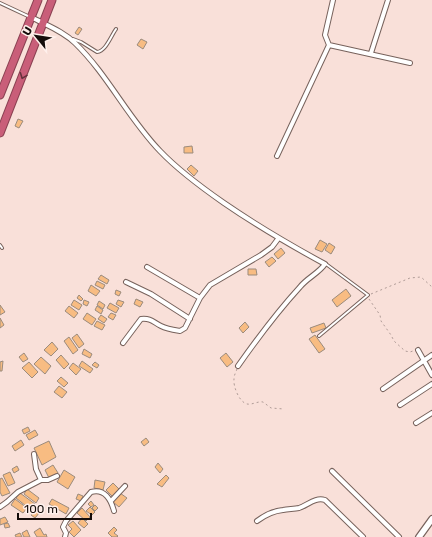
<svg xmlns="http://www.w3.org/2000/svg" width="432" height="537" font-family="Rubik,sans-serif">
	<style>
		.building { fill: #f8bc82; stroke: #9b8b7d }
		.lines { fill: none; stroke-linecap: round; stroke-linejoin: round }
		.lane-casing { stroke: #77625c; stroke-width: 4 }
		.street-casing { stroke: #77625c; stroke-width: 6 }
		.secondary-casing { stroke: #77625c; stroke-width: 8 }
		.highway-casing { stroke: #8a4152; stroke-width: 9 }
		.path { stroke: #af9b96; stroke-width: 1; stroke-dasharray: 2 3; stroke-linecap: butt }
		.lane { stroke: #fff; stroke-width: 2 }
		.street { stroke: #fff; stroke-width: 4 }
		.secondary { stroke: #fff; stroke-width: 5.5 }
		.highway { stroke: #c95e79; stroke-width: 7 }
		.oneway { stroke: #65313c }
	</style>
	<rect width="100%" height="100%" fill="#f9e0d9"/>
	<!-- building -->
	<path class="building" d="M79,27L82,29L78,35L75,33Z
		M141,39L147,42L143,49L137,45Z
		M18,119L23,121L19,128L15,126Z
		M192,146L193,153H184V147Z
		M191,165L198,171L194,176L187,169Z
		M320,240L327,244L322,252L315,249Z
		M329,243L335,247L331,254L325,250Z
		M281,248L285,253L278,259L274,254Z
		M272,257L276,261L269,267L265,262Z
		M248,269H256L257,275H248Z
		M101,275L109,280L107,284L98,279Z
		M97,281L105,285L103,289L95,285Z
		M91,285L100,291L96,296L88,291Z
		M346,289L351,296L337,307L332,300Z
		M116,290L121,292L119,296L115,294Z
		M79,295L83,299L81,301L77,298Z
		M136,299L143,302L140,307L134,304Z
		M74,300L82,305L79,310L71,305Z
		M84,300L89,302L87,306L83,304Z
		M118,300L124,302L121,307L116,304Z
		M99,301L105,305L103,309L97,305Z
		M110,303L119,308L116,313L107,308Z
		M0,305L5,312L0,315Z
		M69,306L78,313L74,318L65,311Z
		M97,306L103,310L101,314L95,310Z
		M87,313L96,319L92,325L83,319Z
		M111,313L116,315L113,320L108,317Z
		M101,315L107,319L104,323L98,319Z
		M0,318L4,325L0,328Z
		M97,321L105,325L102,330L94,326Z
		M245,322L249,327L243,333L239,328Z
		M324,323L326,328L312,333L310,328Z
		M77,334L84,344L79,348L72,338Z
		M315,335L325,349L319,353L309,339Z
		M69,337L78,350L73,354L64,341Z
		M52,342L58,349L51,356L44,350Z
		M84,349L92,354L90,358L82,354Z
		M24,353L28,359L23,362L19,357Z
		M226,353L233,362L227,367L220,358Z
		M61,355L69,364L64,369L56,360Z
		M41,357L51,366L45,374L34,364Z
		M3,361L2,371H0V362Z
		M82,361L93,369L90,373L79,366Z
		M29,362L38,372L32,378L22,368Z
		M95,362L99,365L97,368L92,365Z
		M73,363L81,369L76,375L69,368Z
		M61,377L68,383L64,387L57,381Z
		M59,386L67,392L62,398L54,392Z
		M28,427L30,431L24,434L22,430Z
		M35,430L38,435L29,440L26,435Z
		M146,438L149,442L144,446L141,442Z
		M21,440L24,445L15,451L12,446Z
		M49,441L56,457L42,465L34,448Z
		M158,463L163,469L160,473L155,467Z
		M53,465L58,473L49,478L45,470Z
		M17,466L19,470L14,473L12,469Z
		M64,470L75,477L68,489L57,482Z
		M10,472L15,483L8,486L3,475Z
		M166,475L169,478L162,487L157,484Z
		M2,478L10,493L2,496L0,492V479Z
		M95,480L105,482L103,490L94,488Z
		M113,483L120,490L113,497L106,490Z
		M27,489L39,498L36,503L24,494Z
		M20,493L35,504L31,510L16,498Z
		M120,493L127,498L119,507L113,502Z
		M78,494L83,496L81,501L76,499Z
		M15,499L27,508L23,513L11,505Z
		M52,499L69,508L66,514L49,504Z
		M91,501L94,505L91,507L88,504Z
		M95,505L98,508L95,511L92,508Z
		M90,507L95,512L92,515L86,511Z
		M82,508L90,517L86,521L77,513Z
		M36,509L40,512L35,518L31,515Z
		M5,517L8,522L0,525V519Z
		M82,518L88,524L84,528L78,523Z
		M73,521L81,530L74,537L69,532L72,529L68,525Z
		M8,523L10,527L5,528L4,524Z
		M114,527L117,530L114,533L118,536L117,537H112L108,533Z
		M40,528L44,535L46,534L47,537H37L34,532Z
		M27,530L30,537H24L22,533Z
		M20,533L22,537H16L15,535Z"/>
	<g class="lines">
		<!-- lane casing -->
		<g class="lane-casing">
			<path id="lane" d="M0,3L30,17
				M73,39L81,42L97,52C106,51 111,36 116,29
				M0,245L2,248
				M319,336L368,295L326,264"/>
		</g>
		<!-- street casing -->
		<g class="street-casing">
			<path id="street" d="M31,17C46,25 63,31 75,43C108,75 128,118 160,151C179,171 201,187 224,203C256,225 290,245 325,264C319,273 307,278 300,287C278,311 257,339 238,366
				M329,45L410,63
				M371,53L388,0
				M277,156L329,45L325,35L333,0
				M147,267L200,298
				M126,282L151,294L190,319
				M123,343L141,319C151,318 153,322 161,326C167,329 174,330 180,331L185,328L200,298L210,285L261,255L272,247L278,239
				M418,350L432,375
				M383,389L432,355
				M400,405L432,384
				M416,423L432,413
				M332,471L399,537
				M41,480H48L57,476
				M111,501L125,486
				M0,507L7,502L18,492L41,480L36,469L34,454
				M257,521C265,515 273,511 283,510C288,509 294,509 299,508C308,505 315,497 325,500L363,537
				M65,537L66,533L63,527L66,521L91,492C105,488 111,500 114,511"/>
		</g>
		<!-- secondary casing -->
		<g class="secondary-casing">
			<path id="secondary" d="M419,537L432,519"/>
		</g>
		<!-- highway casing -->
		<g class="highway-casing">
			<path id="highway" d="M0,95L38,0
				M0,133L52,0"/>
		</g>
		<!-- path -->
		<path class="path" d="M371,294L410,278L421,277L432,287
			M369,299L380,315L381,321L391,335L394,341L405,351L410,352L413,351
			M237,369C236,372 234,375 234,379C233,386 239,402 247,404C252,405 258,401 263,402L271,408L284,409"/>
		<!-- lane -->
		<use href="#lane" class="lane"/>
		<!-- street -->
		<use href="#street" class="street"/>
		<!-- secondary -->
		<use href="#secondary" class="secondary"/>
		<!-- highway -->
		<use href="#highway" class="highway"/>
	</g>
	<!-- one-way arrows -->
	<defs><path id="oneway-chevron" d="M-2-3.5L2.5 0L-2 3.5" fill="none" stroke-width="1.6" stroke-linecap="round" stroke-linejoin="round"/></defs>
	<use class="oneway" href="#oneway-chevron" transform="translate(23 76) rotate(111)"/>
	<!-- north arrow -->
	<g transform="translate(36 36) rotate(300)" stroke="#fff0ec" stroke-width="3" paint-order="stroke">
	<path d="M0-3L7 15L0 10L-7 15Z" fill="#140c0a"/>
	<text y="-6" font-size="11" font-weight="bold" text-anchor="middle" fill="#140c0a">U</text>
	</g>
	<!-- scale -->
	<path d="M18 513v6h73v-6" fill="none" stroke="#140c0a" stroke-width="2"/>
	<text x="24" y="513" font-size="12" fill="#140c0a" stroke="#fff0ec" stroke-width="3" paint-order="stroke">100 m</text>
</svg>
